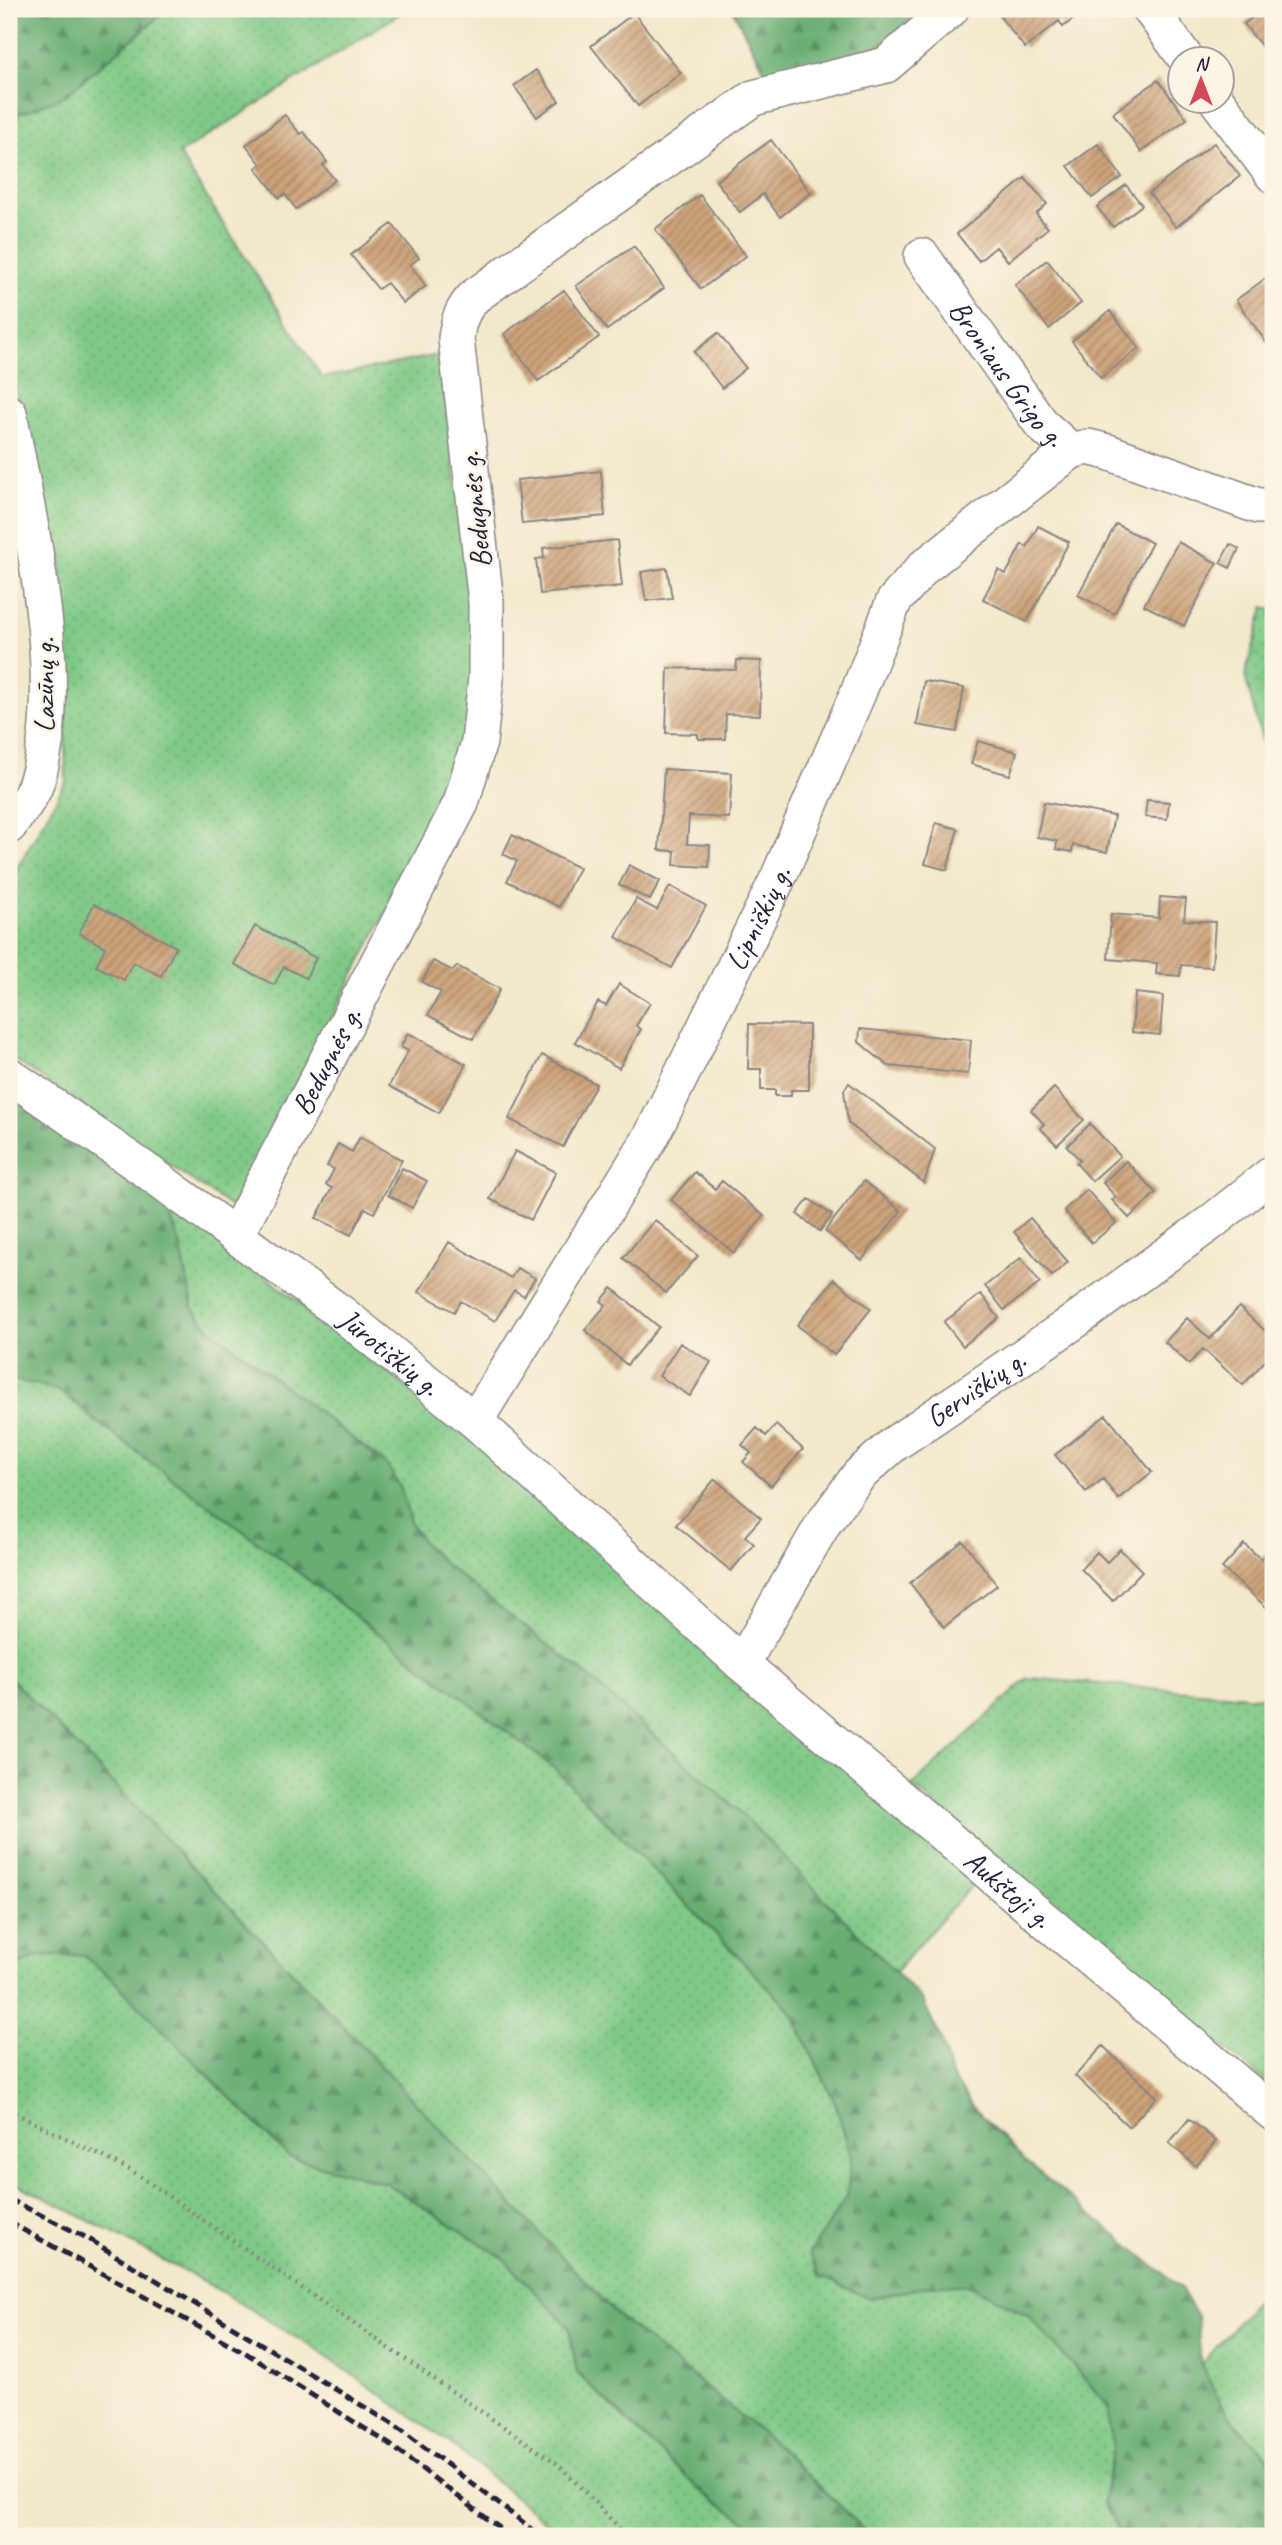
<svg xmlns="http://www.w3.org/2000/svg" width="1282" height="2545" font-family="Caveat,sans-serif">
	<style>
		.grass { fill: url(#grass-dots); stroke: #507660; stroke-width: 2 }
		.forest { fill: url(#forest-firs); stroke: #446857; stroke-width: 2 }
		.building { fill: url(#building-hatch) }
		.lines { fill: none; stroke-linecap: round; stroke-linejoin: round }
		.minor-casing { stroke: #8a8583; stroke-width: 38 }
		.path { stroke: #8a8583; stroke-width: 4.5; stroke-dasharray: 2 5; stroke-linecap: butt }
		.minor { stroke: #fff; stroke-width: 35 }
		.rail { stroke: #22223b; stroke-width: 5; stroke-dasharray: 10 5; stroke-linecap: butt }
		.labels { text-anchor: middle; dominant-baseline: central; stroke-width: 5; stroke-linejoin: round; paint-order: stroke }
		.street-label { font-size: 30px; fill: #22223b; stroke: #fcf5e5 }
	</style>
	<defs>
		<pattern id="grass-dots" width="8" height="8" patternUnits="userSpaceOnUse" patternTransform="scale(1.75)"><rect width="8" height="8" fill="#7fc986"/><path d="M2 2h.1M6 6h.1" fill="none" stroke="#6dac75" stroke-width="1.8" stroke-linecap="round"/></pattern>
		<pattern id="forest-firs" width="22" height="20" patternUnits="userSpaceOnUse" patternTransform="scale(1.75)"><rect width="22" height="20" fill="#67ad73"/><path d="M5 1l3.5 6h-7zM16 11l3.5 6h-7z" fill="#548c60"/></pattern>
		<pattern id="building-hatch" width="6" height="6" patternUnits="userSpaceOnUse" patternTransform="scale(1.75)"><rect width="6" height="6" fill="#cda37a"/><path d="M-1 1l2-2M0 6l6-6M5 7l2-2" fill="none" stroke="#a68465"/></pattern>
	</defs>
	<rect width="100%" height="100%" fill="#fcf5e5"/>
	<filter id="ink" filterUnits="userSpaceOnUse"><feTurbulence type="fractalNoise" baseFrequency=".0143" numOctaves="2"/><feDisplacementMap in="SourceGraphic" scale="14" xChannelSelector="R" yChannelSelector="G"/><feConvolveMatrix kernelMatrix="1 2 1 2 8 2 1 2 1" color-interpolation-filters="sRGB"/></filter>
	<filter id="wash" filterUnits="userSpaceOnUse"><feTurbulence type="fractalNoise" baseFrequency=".00686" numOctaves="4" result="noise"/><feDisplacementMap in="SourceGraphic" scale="28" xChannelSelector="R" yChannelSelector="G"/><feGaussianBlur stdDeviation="1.57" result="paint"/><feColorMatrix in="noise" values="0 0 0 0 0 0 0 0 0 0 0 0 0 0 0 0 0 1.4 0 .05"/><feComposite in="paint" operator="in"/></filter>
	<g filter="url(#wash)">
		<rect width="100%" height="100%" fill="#f2e8cb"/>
		<!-- grass -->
		<path class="grass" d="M168,9H407L179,154L322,378L439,355L473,605L477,672L463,764L233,1208L9,1056V882L66,782L61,556L9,366V115L27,111L66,95Z
			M1264,607L1273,609V783L1245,676Z
			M165,1202C451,1408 712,1647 979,1877L895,1972L741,1813L584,1673L447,1566L424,1544L410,1522L401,1488L386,1464L208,1327L193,1308L180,1244Z
			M9,1380C50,1385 64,1389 93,1419L310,1581L554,1768L791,2011L836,2105L851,2156L847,2197L810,2252L870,2299L931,2285H970L1028,2315L1107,2404L1113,2450L1103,2501L1121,2536H871L774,2443L617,2315L82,1751L9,1677Z
			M1028,1678L1273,1698V2088L912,1786Z
			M83,1955L114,1981L289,2157L385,2183L502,2257L569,2327L577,2373L700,2490L766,2536H562L450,2443L317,2350L203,2281L44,2197L9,2181V1970L37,1956Z
			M1273,2281V2463L1226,2413L1201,2365Z"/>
		<!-- forest -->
		<path class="forest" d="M9,9H168L66,95L27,111L9,115Z
			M732,9H922L886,42L846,63L791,75L765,71Z
			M11,1097L165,1202L180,1244L193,1308L208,1327L386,1464L401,1488L410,1522L424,1544L447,1566L584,1673L741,1813L923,2001L941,2039L951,2075L972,2106L1024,2160L1181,2288L1197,2316L1201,2365L1226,2413L1273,2463V2536H1121L1103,2501L1113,2450L1107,2404L1028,2315L970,2285H931L870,2299L820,2276L809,2253L847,2197L851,2156L836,2105L791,2011L554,1768L310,1581L93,1419C64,1389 50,1385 9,1380V1101Z
			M9,1677L82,1751L617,2315L774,2443L871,2536H766L700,2490L577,2373L569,2327L502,2257L385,2183L289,2157L114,1981L83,1955L37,1956L9,1970Z"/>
		<g id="blocks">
			<!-- building -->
			<path class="building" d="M994,9H1086L1063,27L1059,21L1025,48Z
				M1263,9H1273V40L1263,48L1244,24Z
				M634,13L681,73L638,106L591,46Z
				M536,70L559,101L537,117L514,86Z
				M1158,80L1187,119L1141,152L1113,113Z
				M285,115L300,134L304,132L327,162L323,165L335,180L296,209L285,194L279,198L256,168L261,164L246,145Z
				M771,140L811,193L780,217L763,194L740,212L716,181Z
				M1214,143L1240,176L1176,227L1149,193Z
				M1098,144L1122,177L1092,198L1068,166Z
				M1025,178L1047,204L1036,214L1048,228L1008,261L996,247L979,261L957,234Z
				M1126,185L1142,205L1113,227L1097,207Z
				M700,195L746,256L701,289L655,229Z
				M392,224L419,258L410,265L426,286L403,303L387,283L378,289L351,255Z
				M634,246L664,288L607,330L576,286Z
				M1047,260L1081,303L1049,329L1015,285Z
				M1273,273V347L1271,349L1236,300Z
				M564,290L599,337L538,381L504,334Z
				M1110,311L1139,348L1101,378L1072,341Z
				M718,333L746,368L722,388L694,352Z
				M601,471L605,516L522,524L517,480Z
				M1116,524L1152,543L1114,614L1078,595Z
				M1038,526L1069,542L1027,622L983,599L998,570L1006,574L1022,544L1027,547Z
				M617,540L622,586L540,594L536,559L544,558L543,548Z
				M1178,542L1217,563L1184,626L1144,605Z
				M1230,544L1239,549L1230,568L1220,563Z
				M667,568L672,598L646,601L641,572Z
				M737,660L761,661L760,715L726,714L725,739H698V734L666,733L668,668L736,670Z
				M924,681L964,688L957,732L917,725Z
				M978,741L1017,752L1010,775L971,764Z
				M664,769L732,773L729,818L689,816L687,844L710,845L709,867L674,865L675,851L659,850Z
				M1147,800L1169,802L1167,819L1145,817Z
				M1044,802L1114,816L1107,852L1073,845L1072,852L1056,849L1057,841L1037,837Z
				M936,823L958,829L947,870L925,864Z
				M512,835L579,868L559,907L507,881L517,861L503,854Z
				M629,865L660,881L650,900L619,885Z
				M670,886L706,906L672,968L616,937L636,899L657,910Z
				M1160,897L1186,899L1184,920L1215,922L1212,967L1181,965L1180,976L1156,974L1157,963L1108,959L1111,914L1159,918Z
				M94,904L176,947L161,976L133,962L124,980L96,966L105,947L79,933Z
				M255,926L316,958L306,978L284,967L274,985L234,964Z
				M433,961L453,971L457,966L500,989L473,1039L428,1015L441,992L422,982Z
				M619,984L650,1003L636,1026L641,1029L619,1068L575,1042L598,1002L606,1006Z
				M1135,993L1163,996L1160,1035L1132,1032Z
				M749,1024L809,1025V1090H791V1096H775V1090H761V1069H748Z
				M860,1029L971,1040L968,1074L888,1066L859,1042Z
				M408,1033L466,1064L439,1113L389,1086L408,1051L401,1047Z
				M542,1055L596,1084L563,1147L509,1119Z
				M849,1083L935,1149L924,1183L848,1123L844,1090Z
				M1054,1088L1084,1120L1057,1145L1040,1128L1044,1124L1031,1110Z
				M1090,1124L1120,1156L1092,1181L1076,1163L1080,1160L1067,1146Z
				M360,1137L402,1160L374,1213L365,1208L351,1235L316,1218L332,1188L326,1185L334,1169L327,1166L338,1144L352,1152Z
				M515,1151L556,1172L531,1220L490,1199Z
				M1126,1161L1156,1193L1129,1218L1112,1200L1116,1197L1103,1183Z
				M402,1168L427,1181L412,1208L388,1195Z
				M695,1172L715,1189L722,1181L764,1216L734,1253L671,1200Z
				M864,1181L901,1211L862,1260L825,1231Z
				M1087,1190L1116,1223L1092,1243L1064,1210Z
				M809,1199L832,1215L820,1231L797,1214Z
				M1030,1218L1068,1262L1052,1276L1014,1232Z
				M655,1220L698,1256L666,1293L623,1258Z
				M449,1242L511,1278L517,1268L535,1278L524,1296L514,1290L495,1321L461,1301L454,1312L419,1292Z
				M1021,1258L1040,1283L1004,1310L985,1286Z
				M834,1279L871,1309L834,1355L797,1325Z
				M612,1288L659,1327L627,1365L585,1330L606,1305L601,1301Z
				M981,1294L999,1318L963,1346L944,1322Z
				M1239,1307L1273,1338V1352L1243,1385L1203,1349L1189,1364L1165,1342L1187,1318L1210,1339Z
				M680,1343L711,1362L690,1396L659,1376Z
				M1106,1415L1152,1472L1118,1499L1103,1479L1086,1492L1055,1455Z
				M776,1425L803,1449L771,1486L743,1462L751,1453L742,1445L757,1428L766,1436Z
				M715,1479L761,1518L745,1536L754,1544L731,1571L676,1525Z
				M963,1541L997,1585L944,1627L910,1583Z
				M1244,1544L1261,1559L1273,1545V1613L1222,1568Z
				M1120,1549L1142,1571L1113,1601L1081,1569L1097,1552L1107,1562Z
				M1103,2046L1157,2097L1129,2127L1075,2076Z
				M1189,2119L1216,2141L1196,2166L1169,2143Z"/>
		</g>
	</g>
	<g filter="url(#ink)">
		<use href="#blocks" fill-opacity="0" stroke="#8a8583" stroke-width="2"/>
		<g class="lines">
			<!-- minor casing -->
			<g class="minor-casing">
				<g id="minor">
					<path d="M1150,9L1187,60"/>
					<path d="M1218,102L1273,175"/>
					<path id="s1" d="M922,256L1042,425L1071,451L1088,447L1108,452L1258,506H1273"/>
					<path d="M9,413C28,517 70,685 35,786C30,800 17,814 9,826"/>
					<path id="s2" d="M9,1075L154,1176L341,1313L475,1421L742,1664L1273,2113"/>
					<path id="s3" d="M236,1235L461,803L479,742L486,678V602L456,339C458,321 462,309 475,296L753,98L886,65L951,9"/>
					<path id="s4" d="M475,1421L651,1137L779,876L858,693L894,601L924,567L1071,451"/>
					<path id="s5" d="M742,1664L823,1524L859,1475L894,1444L1072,1323L1209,1224L1273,1173"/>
				</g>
			</g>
			<!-- path -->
			<path class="path" d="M9,2110L132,2171L559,2465L627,2536"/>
			<!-- minor -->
			<use href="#minor" class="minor"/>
			<!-- rail -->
			<path class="rail" d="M9,2199L87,2238L399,2428L541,2536
				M9,2222L246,2353L389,2444L510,2536"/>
		</g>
	</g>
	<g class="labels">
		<!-- street labels -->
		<g class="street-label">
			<text stroke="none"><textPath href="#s1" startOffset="145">Broniaus Grigo g.</textPath></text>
			<text transform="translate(475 510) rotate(-96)">Bedugnės g.</text>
			<text transform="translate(44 685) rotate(-90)">Lazūnų g.</text>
			<text stroke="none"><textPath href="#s4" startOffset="578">Lipniškių g.</textPath></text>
			<text stroke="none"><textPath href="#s3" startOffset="196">Bedugnės g.</textPath></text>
			<text stroke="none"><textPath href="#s2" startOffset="471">Jūrotiškių g.</textPath></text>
			<text stroke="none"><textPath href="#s5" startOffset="368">Gerviškių g.</textPath></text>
			<text stroke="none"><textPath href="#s2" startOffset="1290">Aukštoji g.</textPath></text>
		</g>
	</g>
	<!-- margin -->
	<rect width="1282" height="2545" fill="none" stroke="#fcf5e5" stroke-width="35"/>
	<!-- north arrow -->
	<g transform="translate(1201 80)"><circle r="33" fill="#fcf5e5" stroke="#a5a1a1" stroke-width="2"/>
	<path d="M0-5L12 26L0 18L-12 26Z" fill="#d1495b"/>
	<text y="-10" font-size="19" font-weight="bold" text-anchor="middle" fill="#22223b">N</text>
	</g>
</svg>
